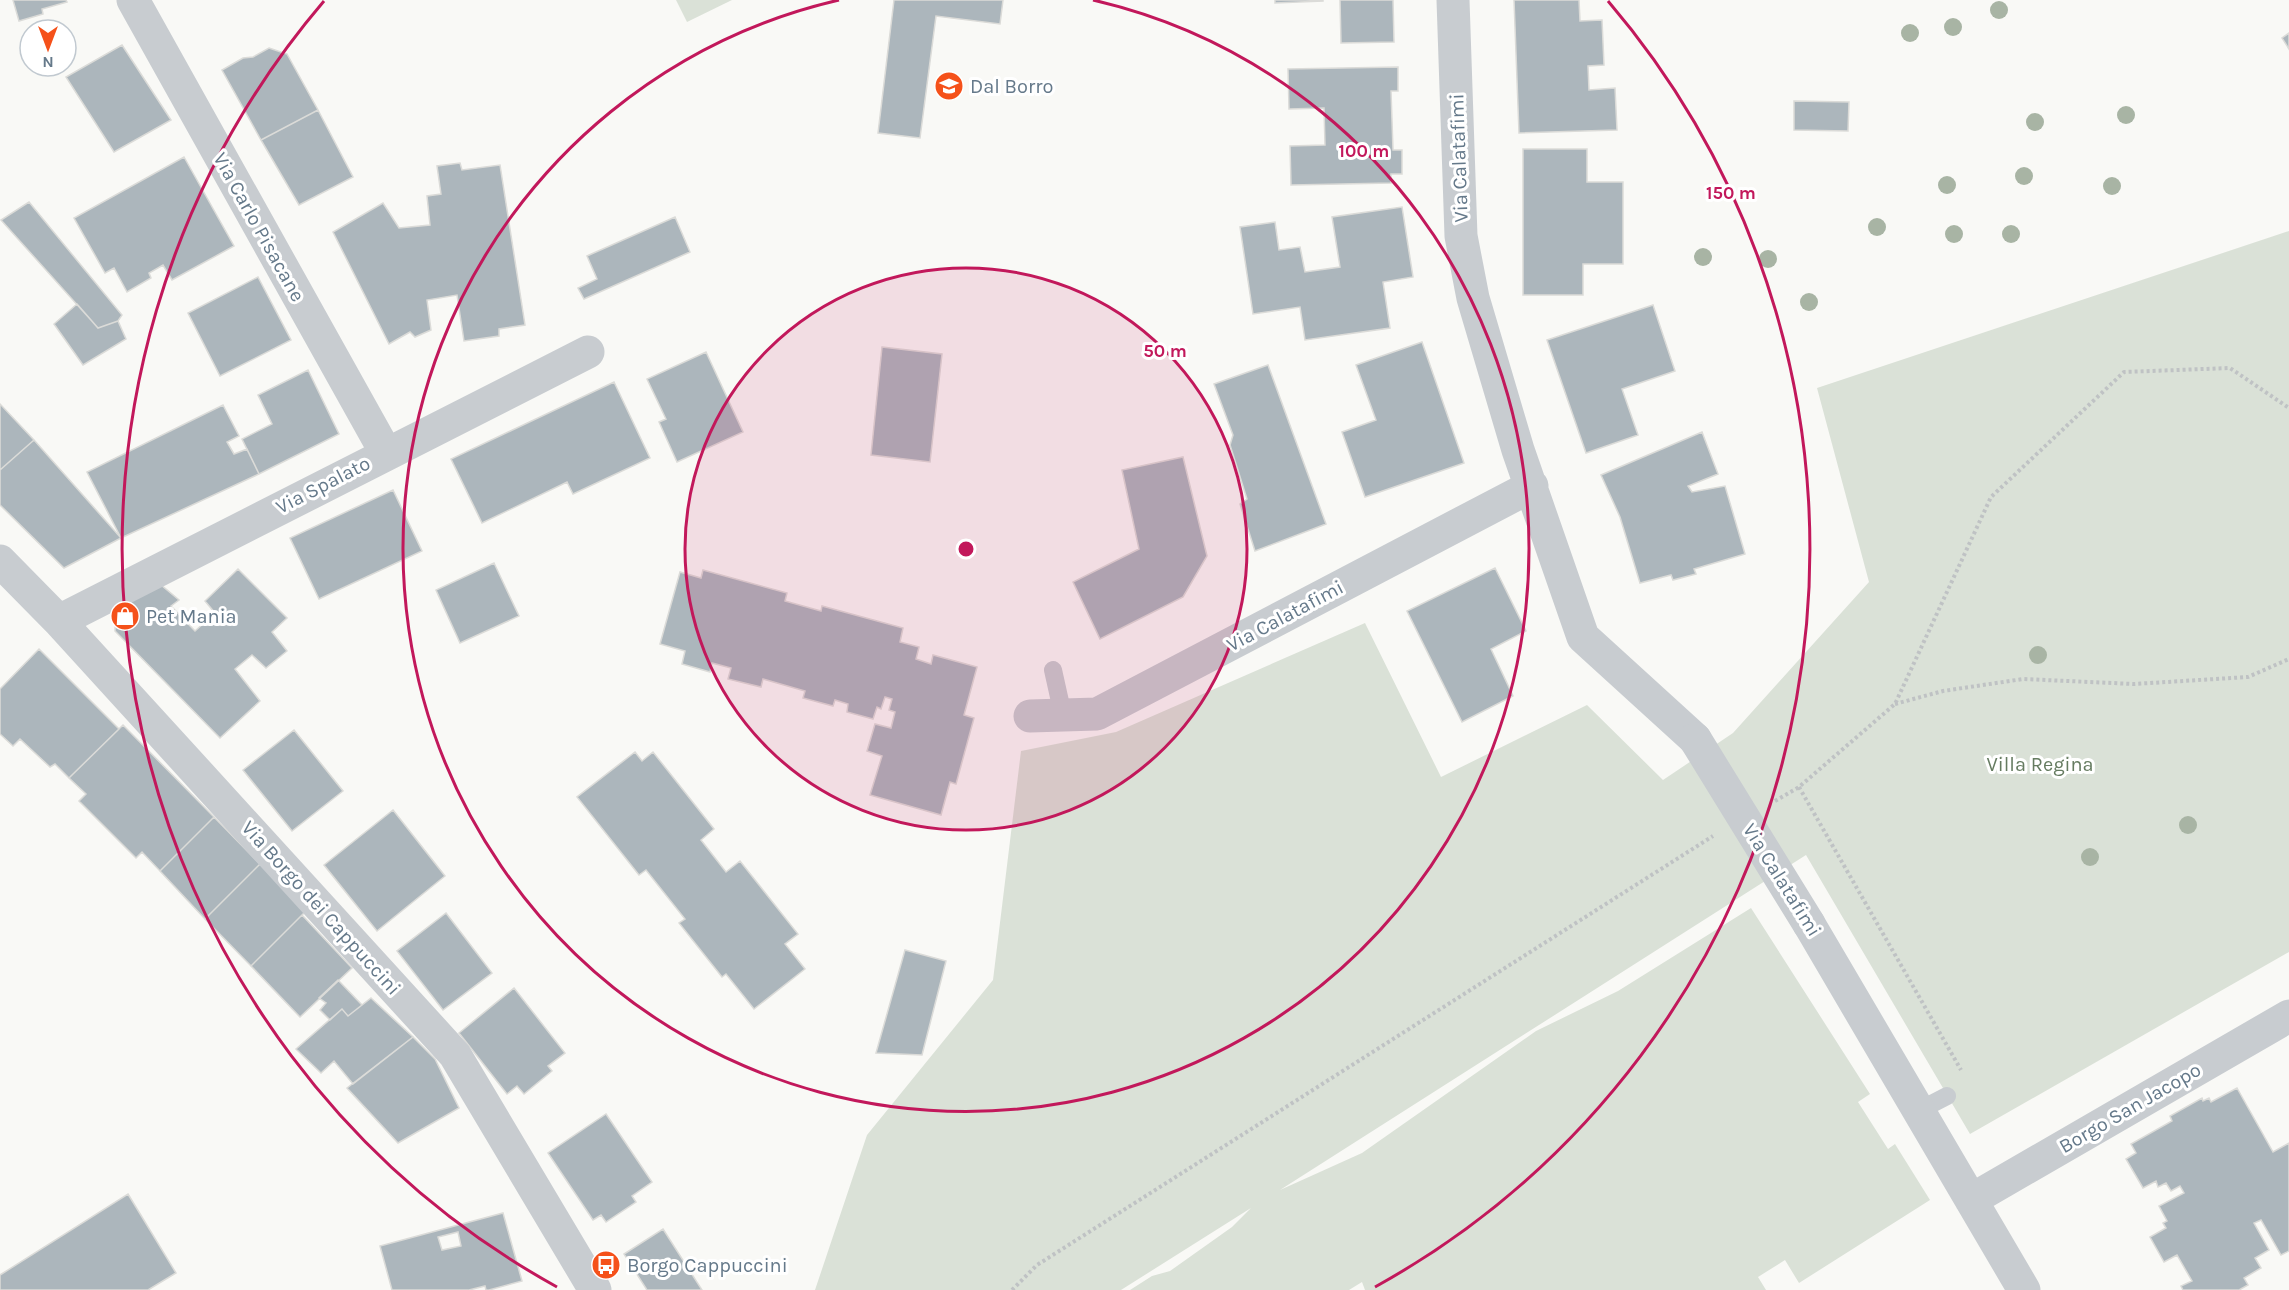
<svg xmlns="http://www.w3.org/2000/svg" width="2289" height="1290" font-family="Karla,sans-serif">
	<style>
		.green { fill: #dae1d7 }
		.building { fill: #acb6bc; stroke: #dbdbd8; stroke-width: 1.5; fill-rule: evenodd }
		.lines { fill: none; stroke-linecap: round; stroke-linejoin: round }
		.path { stroke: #bfc2c4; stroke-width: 4; stroke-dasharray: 3 3; stroke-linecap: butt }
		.lane { stroke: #c8ccd0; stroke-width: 18 }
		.street { stroke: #c8ccd0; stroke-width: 33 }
		.street-bridge { stroke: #c8ccd0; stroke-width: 33 }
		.tree { fill: #a8b4a4 }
		.ring { fill: none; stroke: #c2185b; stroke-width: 3 }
		.labels { text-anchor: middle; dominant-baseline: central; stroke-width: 6; stroke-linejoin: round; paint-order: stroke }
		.poi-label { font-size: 20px; fill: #65798a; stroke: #fff; text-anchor: start }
		.street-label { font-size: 20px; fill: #65798a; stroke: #fff }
		.park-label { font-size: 20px; fill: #657b60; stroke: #fff }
		.centre { fill: #c2185b; stroke: #fff; stroke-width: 3 }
		.ring-label { font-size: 18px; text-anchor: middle; font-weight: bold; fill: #c2185b; stroke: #fff; stroke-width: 6; stroke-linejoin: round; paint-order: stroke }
	</style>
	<rect width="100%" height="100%" fill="#f9f9f6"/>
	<!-- green -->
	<path class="green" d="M676,0H732L687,22Z
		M2289,231V952L1970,1134L1806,855L1280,1190L1362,1153L1536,1031L1618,991L1751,908L1870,1094L1858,1102L1888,1149L1895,1144L1930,1200L1799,1283L1785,1260L1758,1277L1766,1290H1365L1362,1282L1349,1290H1130L1152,1276L1170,1271L1232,1227L1251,1208L1121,1290H815L867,1135L993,980L1021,751L1116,732L1365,623L1441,777L1587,705L1663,780L1733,733L1869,582L1817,388Z"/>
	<!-- building -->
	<path class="building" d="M13,0H66L67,2L42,9L43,14L19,21Z
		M894,0H1003L1000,24L936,16L920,138L878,133Z
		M1275,0H1323V1L1275,3Z
		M1340,0H1393L1394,42L1341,43Z
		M1514,0H1579L1580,21L1602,20L1604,65L1588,66L1589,90L1615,88L1617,130L1519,133Z
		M2289,33V49L2282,38Z
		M122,45L171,120L114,152L66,77Z
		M269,48L287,54L318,110L261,140L222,70L243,58L253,57Z
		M1398,67V91H1391L1393,150H1402V174H1391V183L1291,185L1290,146L1325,145L1324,108L1289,109L1288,69Z
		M1794,101L1849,102L1848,131L1794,130Z
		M318,110L353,177L299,205L261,140Z
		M1523,149H1587V182H1623V264H1583V295H1523Z
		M184,157L234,246L172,280L163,265L149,273L151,278L127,292L114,268L105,273L74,218Z
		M460,163L462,170L500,165L525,325L499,329V336L464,341L457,295L427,300L431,330L415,337L410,332L389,344L333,232L383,203L399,228L430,225L427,196L441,194L437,166Z
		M29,202L122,315L118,321L98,328L1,220Z
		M1402,207L1413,277L1383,282L1390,328L1305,340L1300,307L1253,314L1240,227L1275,222L1279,250L1300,247L1305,272L1340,267L1332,217Z
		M675,217L690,252L584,299L578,288L597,279L587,256Z
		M258,277L291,340L220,376L188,313Z
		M77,304L98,328L118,321L126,339L83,365L54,324Z
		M1653,305L1675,371L1622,389L1638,435L1586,453L1547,340Z
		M1422,342L1464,463L1365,497L1342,432L1376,420L1356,365Z
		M882,347L942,354L930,462L871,455Z
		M706,352L743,432L677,462L659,422L666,419L647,379Z
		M1268,365L1326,524L1255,551L1240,504L1247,499L1230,445L1233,435L1214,384Z
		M308,370L339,434L259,474L242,439L272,424L258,395Z
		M614,382L650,458L573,494L567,482L482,523L451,459Z
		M0,404L34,440L0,470Z
		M223,405L239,436L227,442L234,454L247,449L259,474L121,538L87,472Z
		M1702,432L1718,474L1688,486L1692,492L1725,486L1745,554L1694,569L1696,574L1673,580L1671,575L1640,583L1620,517L1601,475Z
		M34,440L121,538L64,568L0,505V470Z
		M1183,457L1207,556L1183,597L1100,639L1073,582L1139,549L1122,470Z
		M393,490L422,551L319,599L290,538Z
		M494,563L519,616L460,643L436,590Z
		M1495,568L1526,631L1491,649L1513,696L1462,722L1407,611Z
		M238,569L287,618L272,632L287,651L266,668L252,655L235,669L260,701L220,738L115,631L116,607L161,585L179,600L171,606L195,631L215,613L205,601Z
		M703,570L787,593L785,601L821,611L822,606L903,628L900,642L919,647L916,659L931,664L933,655L977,667L964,715L974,718L956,784L950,782L941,815L870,795L882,756L867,751L875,724L891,728L895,712L889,710L892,699L885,697L881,709L877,707L873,719L847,712L848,704L835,700L833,706L803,698L805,691L763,679L761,687L728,679L731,668L712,663L710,672L682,664L685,651L660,644L680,572L701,578Z
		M39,649L119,729L69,778L55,764L50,767L20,739L13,746L0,734V689Z
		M123,725L214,817L160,871L142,852L136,858L79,801L86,794L69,778Z
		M294,730L343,791L292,831L243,770Z
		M635,752L642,761L653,752L714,829L701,840L726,872L740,861L798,934L785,944L805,969L754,1009L726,974L722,977L679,923L685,919L646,870L639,875L577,797Z
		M393,810L445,876L377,931L324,865Z
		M214,817L260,864L205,919L160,871Z
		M260,864L306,911L251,966L205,919Z
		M446,913L492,973L443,1010L397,951Z
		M302,915L352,968L300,1017L251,966Z
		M905,950L946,961L922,1055L876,1053Z
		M338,980L362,1005L348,1016L342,1009L330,1020L320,1010L326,1003L319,998Z
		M514,988L565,1053L548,1066L552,1071L524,1094L517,1086L507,1094L459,1033Z
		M371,998L413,1037L353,1084L334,1061L321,1073L296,1049L342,1009L348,1016Z
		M413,1037L435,1059L459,1108L398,1143L347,1088Z
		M2237,1088L2273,1152L2289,1143V1251L2281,1255L2261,1220L2254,1223L2269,1250L2255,1258L2261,1268L2244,1278L2248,1285L2239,1290H2183L2181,1286L2192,1281L2177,1255L2164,1262L2150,1237L2166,1228L2163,1223L2167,1221L2159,1206L2184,1193L2180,1186L2171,1191L2166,1183L2158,1187L2156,1181L2143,1188L2126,1159L2136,1153L2131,1144L2172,1121L2170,1116L2202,1098L2203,1101L2209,1098L2211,1102Z
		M606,1114L652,1182L632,1196L636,1202L606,1222L601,1215L593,1220L548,1153Z
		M128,1194L176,1273L148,1290H0V1275Z
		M503,1213L522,1281L489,1290H486L485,1286L469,1290H392L380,1246ZM458,1232L461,1246L442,1250L438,1237Z
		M663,1229L702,1290H647L624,1254Z"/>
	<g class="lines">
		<!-- path -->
		<path class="path" d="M1895,704L1943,691L2023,679L2134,684L2248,677L2289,659
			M1799,787L1961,1070
			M1775,801L1799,787L1895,704L1991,497L2124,372L2230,368L2289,408
			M1012,1290L1037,1265L1713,836"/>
		<!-- lane -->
		<path class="lane" d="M1053,670L1063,715
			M1918,1111L1947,1096"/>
		<!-- street -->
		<path class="street" d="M133,0L386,453
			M1453,0L1461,236L1473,298L1518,450L1583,637L1695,739
			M0,561L59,621L455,1055L595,1290
			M59,621L588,352
			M1030,716L1097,714L1532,486
			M1809,924L2024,1290
			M1971,1200L2289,1016"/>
		<!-- street-bridge -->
		<path class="street-bridge" d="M1695,739L1809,924"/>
	</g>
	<!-- trees -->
	<g class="tree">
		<circle cx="1999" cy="10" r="9"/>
		<circle cx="1953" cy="27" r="9"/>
		<circle cx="1910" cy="33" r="9"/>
		<circle cx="2126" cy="115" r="9"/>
		<circle cx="2035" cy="122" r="9"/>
		<circle cx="2024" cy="176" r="9"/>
		<circle cx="1947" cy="185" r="9"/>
		<circle cx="2112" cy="186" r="9"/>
		<circle cx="1877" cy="227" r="9"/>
		<circle cx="1954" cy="234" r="9"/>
		<circle cx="2011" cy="234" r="9"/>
		<circle cx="1703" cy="257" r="9"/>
		<circle cx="1768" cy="259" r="9"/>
		<circle cx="1809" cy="302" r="9"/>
		<circle cx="2038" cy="655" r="9"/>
		<circle cx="2188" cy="825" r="9"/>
		<circle cx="2090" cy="857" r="9"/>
	</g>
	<!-- distance rings -->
	<circle cx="966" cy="549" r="281" fill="#c2185b" fill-opacity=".12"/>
	<g class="ring">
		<circle cx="966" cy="549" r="281"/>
		<path d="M1093 0A563 563 0 1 1 839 0"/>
		<path d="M557 1287A844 844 0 0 1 324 1M1608 1A844 844 0 0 1 1375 1287"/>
	</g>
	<!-- icons -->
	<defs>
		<g id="school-disc" transform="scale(1.5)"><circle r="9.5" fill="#f5511a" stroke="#fff"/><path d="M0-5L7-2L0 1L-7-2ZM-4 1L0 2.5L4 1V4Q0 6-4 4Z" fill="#fff"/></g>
		<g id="shop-disc" transform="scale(1.5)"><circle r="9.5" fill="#f5511a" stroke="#fff"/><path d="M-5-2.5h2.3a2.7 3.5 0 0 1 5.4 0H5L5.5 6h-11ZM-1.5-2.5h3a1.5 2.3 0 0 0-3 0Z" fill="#fff"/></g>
		<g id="bus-disc" transform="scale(1.5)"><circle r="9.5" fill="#f5511a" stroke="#fff"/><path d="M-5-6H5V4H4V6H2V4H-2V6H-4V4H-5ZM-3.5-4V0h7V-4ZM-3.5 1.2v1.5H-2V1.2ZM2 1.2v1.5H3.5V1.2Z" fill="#fff"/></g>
	</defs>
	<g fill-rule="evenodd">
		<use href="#school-disc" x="949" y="86"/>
		<use href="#shop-disc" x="125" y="616"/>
		<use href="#bus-disc" x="606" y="1265"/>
	</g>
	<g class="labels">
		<!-- poi labels -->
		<g class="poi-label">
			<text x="970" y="86">Dal Borro</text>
			<text x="146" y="616">Pet Mania</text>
			<text x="627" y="1265">Borgo Cappuccini</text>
		</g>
		<!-- street labels -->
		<g class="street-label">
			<text transform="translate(1459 158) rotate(-92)">Via Calatafimi</text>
			<text transform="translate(259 227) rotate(61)">Via Carlo Pisacane</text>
			<text transform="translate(323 485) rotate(-27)">Via Spalato</text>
			<text transform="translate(1285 616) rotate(-28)">Via Calatafimi</text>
			<text transform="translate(1782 880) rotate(58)">Via Calatafimi</text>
			<text transform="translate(321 908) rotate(48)">Via Borgo dei Cappuccini</text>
			<text transform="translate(2130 1108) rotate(-30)">Borgo San Jacopo</text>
		</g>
		<!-- park labels -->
		<g class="park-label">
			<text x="2040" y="764">Villa Regina</text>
		</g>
	</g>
	<circle cx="966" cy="549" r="9" class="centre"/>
	<g class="ring-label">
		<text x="1364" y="157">100 m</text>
		<text x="1731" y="199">150 m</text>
		<text x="1165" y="357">50 m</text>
	</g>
	<!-- north arrow -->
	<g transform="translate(48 48) rotate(180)"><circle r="28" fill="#ffffff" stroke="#c1c9d0" stroke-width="1.5"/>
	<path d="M0-4.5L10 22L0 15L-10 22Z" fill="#f5511a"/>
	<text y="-9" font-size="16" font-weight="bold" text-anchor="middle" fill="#65798a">N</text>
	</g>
</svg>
